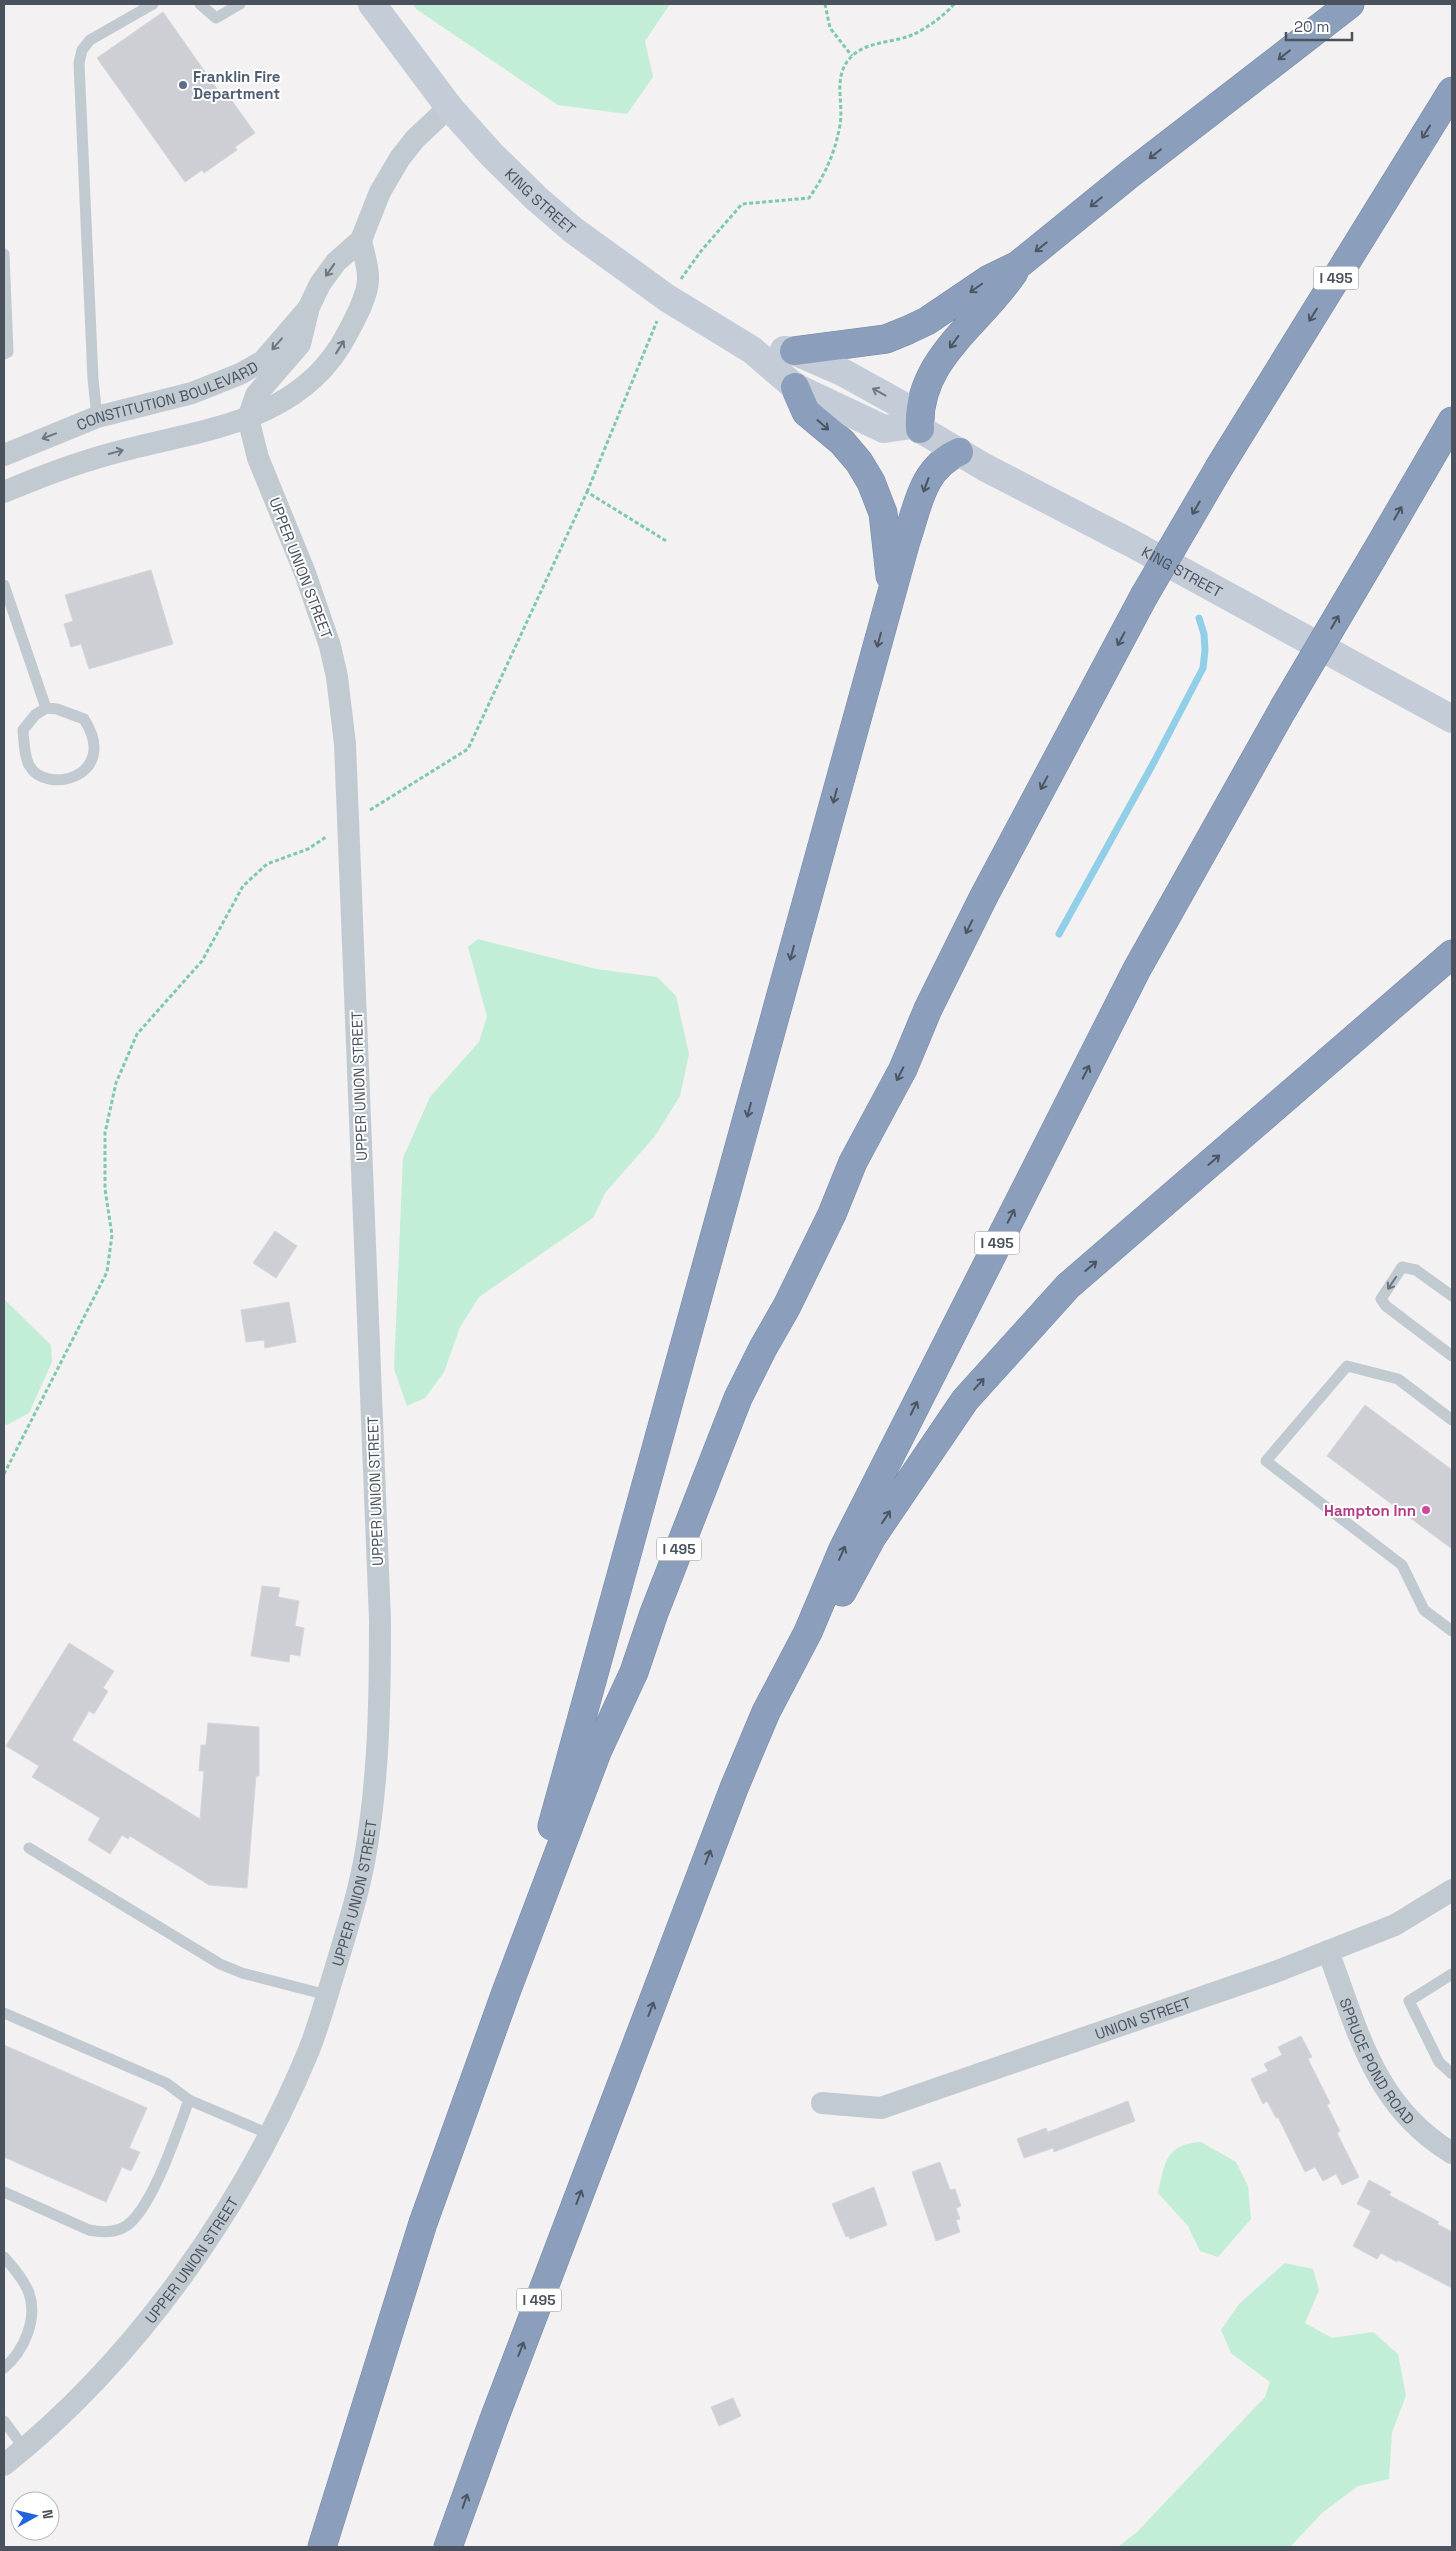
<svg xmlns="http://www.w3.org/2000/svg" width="1456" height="2551" font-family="'Space Grotesk',sans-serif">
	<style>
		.green { fill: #c2edd6 }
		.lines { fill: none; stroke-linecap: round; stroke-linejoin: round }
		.stream { stroke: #91cfe8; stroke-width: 7 }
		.building { fill: #cecfd5; stroke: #d5d6dc }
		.motorway-casing { stroke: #768aa8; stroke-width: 29 }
		.path { stroke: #7bcaaa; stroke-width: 3; stroke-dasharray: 4 2.5; stroke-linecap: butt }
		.service { stroke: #c2cad1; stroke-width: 11 }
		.minor { stroke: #c2cad1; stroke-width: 22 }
		.secondary { stroke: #c4ccd8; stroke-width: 28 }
		.motorway { stroke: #8b9fbc; stroke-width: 28 }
		.motorway-bridge-casing { stroke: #768aa8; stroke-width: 29; stroke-linecap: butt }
		.motorway-bridge { stroke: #8b9fbc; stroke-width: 28 }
		.oneway { stroke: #4c5662 }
		.oneway2 { stroke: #6d7680 }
		.oneway3 { stroke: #6e7782 }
		.service-dot { fill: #5c6f8a; stroke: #fff; stroke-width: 2 }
		.hotel-dot { fill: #d1479c; stroke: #fff; stroke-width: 2 }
		.labels { text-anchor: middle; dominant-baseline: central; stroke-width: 4; stroke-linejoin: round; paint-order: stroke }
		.shield { fill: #fff; stroke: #80868e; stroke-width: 1 }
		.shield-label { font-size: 14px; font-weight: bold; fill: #49525d }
		.service-label { font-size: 15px; font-weight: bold; fill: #4e5e75; stroke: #fff; text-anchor: start }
		.street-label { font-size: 15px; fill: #49525d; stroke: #fff }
		.hotel-label { font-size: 15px; font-weight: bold; fill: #b23c85; stroke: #fff; text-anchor: end }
	</style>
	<rect width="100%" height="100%" fill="#f3f1f1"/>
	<!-- green -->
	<path class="green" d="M413,4H670L645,41L653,77L627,114L558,105L416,9Z
		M478,939L596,969L657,977L676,996L689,1054L680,1096L655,1136L605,1193L593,1218L479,1297L460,1327L444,1372L425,1398L407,1406L394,1369L403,1158L430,1097L479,1042L487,1016L468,947Z
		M4,1299L51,1345L52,1362L29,1413L7,1425L4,1422Z
		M1201,2142L1236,2162L1248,2186L1251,2219L1218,2257L1200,2251L1188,2226L1158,2193C1165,2163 1165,2144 1201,2142Z
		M1285,2263L1313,2269L1319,2290L1305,2323L1332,2338L1373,2332L1398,2354L1406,2396L1392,2432L1389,2479L1358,2486L1322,2513L1290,2547H1118L1137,2532L1265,2397L1270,2382L1231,2353L1221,2330L1239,2304Z"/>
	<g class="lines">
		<!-- stream -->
		<path class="stream" d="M1059,934L1154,762L1203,668L1205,650L1204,634L1199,618"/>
	</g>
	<!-- building -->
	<path class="building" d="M163,12L222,96L227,94L255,133L235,147L237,150L204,173L202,170L185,182L97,58Z
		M151,570L173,644L89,669L81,644L71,647L64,624L73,621L65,595Z
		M275,1231L297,1246L276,1278L253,1263Z
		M289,1302L296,1342L265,1348L264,1340L246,1342L241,1310Z
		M1365,1405L1452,1470V1549L1327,1456Z
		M262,1586L280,1588L278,1597L299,1601L295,1626L304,1628L300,1656L290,1654L289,1662L251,1656Z
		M69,1643L114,1671L103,1688L108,1691L94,1714L89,1711L72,1740L200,1819L204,1771H199L201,1745H206L208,1723L259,1727V1776H256L247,1888L209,1885L130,1836L128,1839L122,1835L110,1854L88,1840L100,1818L32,1777L39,1766L6,1746Z
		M1301,2036L1312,2057L1308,2059L1330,2103L1327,2105L1340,2131L1337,2133L1359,2177L1342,2185L1336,2174L1323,2181L1315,2167L1305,2172L1278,2117L1276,2118L1267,2101L1263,2104L1251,2079L1268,2071L1264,2064L1282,2055L1278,2047Z
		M4,2045L147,2108L129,2148L140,2152L131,2171L122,2167L106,2202L4,2157Z
		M1128,2101L1135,2121L1054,2152L1053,2148L1024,2158L1017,2139L1046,2128L1049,2135L1048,2132Z
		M940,2162L950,2190L955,2189L961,2206L956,2208L960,2219L956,2220L960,2232L936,2241L912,2172Z
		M1369,2180L1391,2192L1389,2195L1439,2222L1437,2224L1452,2232V2288L1398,2260L1397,2262L1381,2253L1377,2259L1353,2246L1371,2211L1357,2204Z
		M874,2187L887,2225L850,2239L849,2236L846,2237L832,2204Z
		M733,2398L741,2416L719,2426L711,2407Z"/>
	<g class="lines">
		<!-- motorway casing -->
		<g class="motorway-casing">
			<path id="motorway" d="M794,351L886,339L908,330L927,321L989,279L1018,265L1130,174L1350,4
				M795,387L806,412L842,442L859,462L871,482L883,513L890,576
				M920,429C916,359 980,324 1014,272
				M1220,466L1452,91
				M1374,555L1452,421
				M842,1592L872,1537L965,1400L1068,1286L1452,954
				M552,1826L906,541C918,506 922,468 959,452
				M322,2547L423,2223L506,1992L597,1752L634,1672L654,1613L738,1398L763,1348L787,1306L832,1214L853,1162L903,1069L928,1009L984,896L1144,596
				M448,2547L494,2419L734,1788L766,1712L808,1632L843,1549L1137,969L1283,709"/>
		</g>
		<!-- path -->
		<path class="path" d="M825,4L830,28L852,56
			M681,279L701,251L742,204L809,198C825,175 835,153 840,125C844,101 832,77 851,57C866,41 893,43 912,35C926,29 944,16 954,4
			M587,492L657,321
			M370,810L468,749L587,492L668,542
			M4,1474L107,1272L112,1235L105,1189V1133L116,1083L137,1034L202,961L243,886L267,864L308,849L326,837"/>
		<!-- service -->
		<path class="service" d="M200,4L216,18L240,4
			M4,254L8,352L4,354
			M97,417L93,379L79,63L82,50L90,40L153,4
			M4,585L46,708
			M46,708L57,709L84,719C121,777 45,796 29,765C24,756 24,741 23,730L35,715Z
			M1452,1296L1416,1270L1402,1267L1381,1299L1386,1306L1452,1356
			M1452,1420L1398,1379L1347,1366L1266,1461L1402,1565L1424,1610L1452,1631
			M29,1848L220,1964L242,1973L327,1995
			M1452,1974L1409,2001L1439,2062L1452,2074
			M4,2013L166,2083L189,2100L269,2134
			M4,2192L89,2230C104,2233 121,2233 132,2221C156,2197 177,2132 189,2100
			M4,2257C13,2267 24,2280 29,2293C38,2319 24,2351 4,2368
			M4,2421L24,2448"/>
		<!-- minor -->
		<g class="minor">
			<path id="s1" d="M4,455L97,417L192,393L240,374L263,361L307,310"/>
			<path d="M4,492C44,475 87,459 129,449C212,428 303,419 347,334C355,319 369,294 368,277C368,265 363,252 361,240"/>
			<path id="s2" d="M1328,1951C1358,2031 1374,2106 1452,2153"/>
			<path id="s3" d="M822,2103L881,2108L1275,1972L1395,1925L1452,1890"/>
			<path id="s4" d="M4,2465C136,2360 245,2205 309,2050C320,2022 328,1992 337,1963C348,1926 360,1888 366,1851C379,1774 380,1698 380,1620L345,744L337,677L330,646L305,573L258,458L248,418L256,395L300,344L309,307L320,284L336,262L361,240L380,192L400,158L415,139L449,107"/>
		</g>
		<!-- secondary -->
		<g class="secondary">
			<path id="s5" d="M372,4L449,107L492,155L536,198L573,230L667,298L752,350L795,387L884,429L912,425L920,429L986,468L1131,543L1452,719"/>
			<path d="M784,350L794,351L844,373L900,404L912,425"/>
		</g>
		<!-- motorway -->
		<use href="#motorway" class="motorway"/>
		<!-- motorway-bridge casing -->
		<g class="motorway-bridge-casing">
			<path id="motorway-bridge" d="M1144,596L1220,466
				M1283,709L1374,555"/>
		</g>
		<!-- motorway-bridge -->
		<use href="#motorway-bridge" class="motorway-bridge"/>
	</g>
	<!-- one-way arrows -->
	<defs><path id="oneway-shaft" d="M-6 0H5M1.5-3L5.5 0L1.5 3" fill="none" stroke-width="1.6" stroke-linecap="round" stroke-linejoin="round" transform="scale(1.25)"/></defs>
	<g class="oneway">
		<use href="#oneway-shaft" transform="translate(1284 55) rotate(142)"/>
		<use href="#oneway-shaft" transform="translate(1426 132) rotate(122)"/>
		<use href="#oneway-shaft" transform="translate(1155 154) rotate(142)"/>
		<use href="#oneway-shaft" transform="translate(1096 202) rotate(141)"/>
		<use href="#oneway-shaft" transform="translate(1041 247) rotate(141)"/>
		<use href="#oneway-shaft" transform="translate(976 288) rotate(145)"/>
		<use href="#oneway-shaft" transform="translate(1313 315) rotate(122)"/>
		<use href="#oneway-shaft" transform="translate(954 342) rotate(126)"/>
		<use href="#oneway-shaft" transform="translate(823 425) rotate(41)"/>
		<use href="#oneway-shaft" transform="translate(926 485) rotate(110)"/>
		<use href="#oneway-shaft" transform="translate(1196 508) rotate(120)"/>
		<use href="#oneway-shaft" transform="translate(1398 513) rotate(-60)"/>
		<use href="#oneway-shaft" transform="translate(1335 622) rotate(-60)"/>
		<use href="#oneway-shaft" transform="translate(1121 639) rotate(118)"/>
		<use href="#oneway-shaft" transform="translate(879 640) rotate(105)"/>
		<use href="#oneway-shaft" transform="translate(1044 783) rotate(118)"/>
		<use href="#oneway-shaft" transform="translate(835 796) rotate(105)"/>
		<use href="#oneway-shaft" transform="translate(969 927) rotate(116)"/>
		<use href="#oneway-shaft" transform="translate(792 953) rotate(105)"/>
		<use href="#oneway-shaft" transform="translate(1086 1072) rotate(-63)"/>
		<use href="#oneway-shaft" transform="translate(900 1074) rotate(117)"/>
		<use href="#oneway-shaft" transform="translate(749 1110) rotate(105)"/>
		<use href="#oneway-shaft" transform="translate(1214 1160) rotate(-41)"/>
		<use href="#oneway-shaft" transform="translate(1011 1216) rotate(-63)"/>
		<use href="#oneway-shaft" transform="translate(1091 1266) rotate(-41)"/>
		<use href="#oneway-shaft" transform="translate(979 1384) rotate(-48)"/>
		<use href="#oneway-shaft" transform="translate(914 1408) rotate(-63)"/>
		<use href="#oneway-shaft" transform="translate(886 1517) rotate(-56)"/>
		<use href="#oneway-shaft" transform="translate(842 1553) rotate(-66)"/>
		<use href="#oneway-shaft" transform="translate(708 1857) rotate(-69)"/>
		<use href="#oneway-shaft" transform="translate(651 2009) rotate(-69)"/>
		<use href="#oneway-shaft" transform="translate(579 2197) rotate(-69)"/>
		<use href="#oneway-shaft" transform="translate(521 2349) rotate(-69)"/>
		<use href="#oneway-shaft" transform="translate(465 2501) rotate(-71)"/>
	</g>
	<g class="oneway2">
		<use href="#oneway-shaft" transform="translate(330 270) rotate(125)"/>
		<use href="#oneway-shaft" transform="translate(277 344) rotate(131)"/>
		<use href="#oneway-shaft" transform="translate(340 347) rotate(-58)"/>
		<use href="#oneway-shaft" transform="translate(49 436) rotate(159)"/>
		<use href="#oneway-shaft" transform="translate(116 452) rotate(-15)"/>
		<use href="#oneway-shaft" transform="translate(1392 1283) rotate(124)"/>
	</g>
	<use class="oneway3" href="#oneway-shaft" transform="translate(879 392) rotate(-151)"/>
	<!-- markers -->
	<circle class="service-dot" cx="183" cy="85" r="5"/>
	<circle class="hotel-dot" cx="1426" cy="1510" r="5"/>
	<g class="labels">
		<!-- shield labels -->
		<g class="shield">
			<rect x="1313.5" y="266.5" width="45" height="23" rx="4"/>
			<rect x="974.5" y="1231.5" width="45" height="23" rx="4"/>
			<rect x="656.5" y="1537.5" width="45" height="23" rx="4"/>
			<rect x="516.5" y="2288.5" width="45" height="23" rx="4"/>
		</g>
		<g class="shield-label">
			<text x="1336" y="278">I 495</text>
			<text x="997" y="1243">I 495</text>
			<text x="679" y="1549">I 495</text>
			<text x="539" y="2300">I 495</text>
		</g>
		<!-- service labels -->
		<g class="service-label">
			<text x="193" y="76">Franklin Fire<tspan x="193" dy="17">Department</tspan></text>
		</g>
		<!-- street labels -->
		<g class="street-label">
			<text stroke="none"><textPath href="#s5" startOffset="260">KING STREET</textPath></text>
			<text stroke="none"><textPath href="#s1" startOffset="174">CONSTITUTION BOULEVARD</textPath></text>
			<text transform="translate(301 568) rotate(69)">UPPER UNION STREET</text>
			<text stroke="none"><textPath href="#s5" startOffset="1010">KING STREET</textPath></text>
			<text transform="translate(359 1086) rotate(-92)">UPPER UNION STREET</text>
			<text transform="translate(375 1491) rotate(-92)">UPPER UNION STREET</text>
			<text stroke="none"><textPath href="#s4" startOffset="684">UPPER UNION STREET</textPath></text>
			<text stroke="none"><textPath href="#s3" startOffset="336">UNION STREET</textPath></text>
			<text stroke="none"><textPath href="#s2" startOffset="121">SPRUCE POND ROAD</textPath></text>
			<text stroke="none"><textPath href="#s4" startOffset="279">UPPER UNION STREET</textPath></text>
		</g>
		<!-- hotel labels -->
		<g class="hotel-label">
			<text x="1416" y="1510">Hampton Inn</text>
		</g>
	</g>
	<!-- border -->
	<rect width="1456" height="2551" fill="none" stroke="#49525d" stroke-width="10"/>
	<!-- north arrow -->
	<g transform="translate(35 2516) rotate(82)"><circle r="24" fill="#ffffff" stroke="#b6babe"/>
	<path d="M0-4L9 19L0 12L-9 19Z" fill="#2264db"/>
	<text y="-8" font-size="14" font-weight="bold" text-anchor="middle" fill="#49525d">N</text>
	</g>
	<!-- scale -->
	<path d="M1286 32v8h66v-8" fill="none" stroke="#49525d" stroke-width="2.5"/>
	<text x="1294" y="32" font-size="15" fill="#49525d" stroke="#ffffff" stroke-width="4" paint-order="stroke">20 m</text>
</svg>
